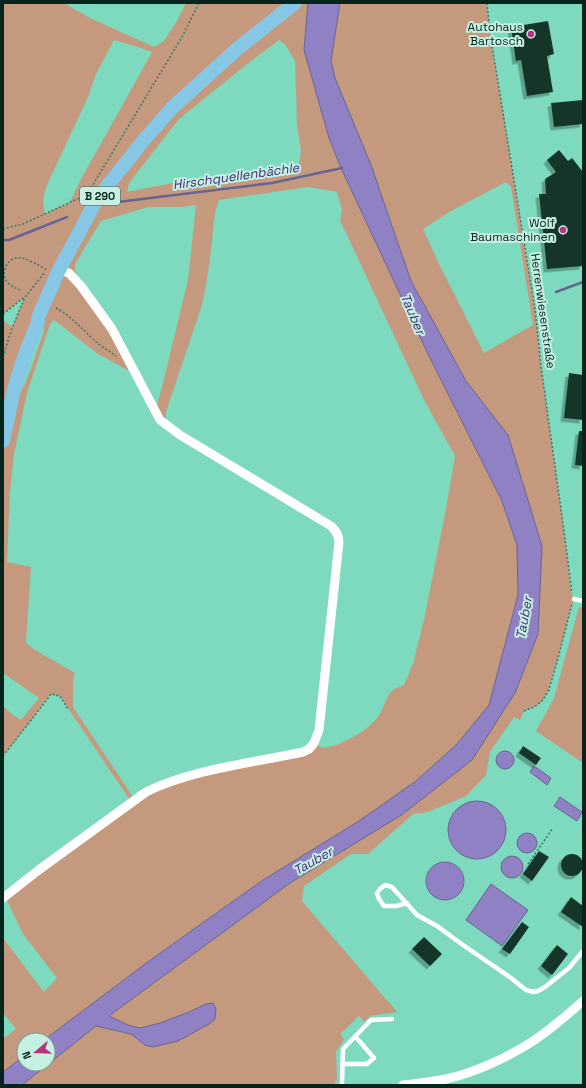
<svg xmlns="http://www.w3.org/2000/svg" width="586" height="1088" font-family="'Space Grotesk',sans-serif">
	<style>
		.green { fill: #c5997e; fill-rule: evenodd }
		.water { fill: #8f81c4; stroke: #666592 }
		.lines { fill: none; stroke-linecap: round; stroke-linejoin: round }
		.stream { stroke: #666592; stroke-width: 2.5 }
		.building { fill: #16342c; filter: url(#shadow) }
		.path { stroke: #3c7767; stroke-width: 1.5; stroke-dasharray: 2 2; stroke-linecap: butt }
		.service { stroke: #fff; stroke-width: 4.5 }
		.minor { stroke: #fff; stroke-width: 9 }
		.primary { stroke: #86c7e6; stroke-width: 14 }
		.poi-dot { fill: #b83377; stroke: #c5f0e2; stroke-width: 1.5 }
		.labels { text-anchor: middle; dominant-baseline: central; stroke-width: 4; stroke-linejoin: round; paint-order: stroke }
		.shield { fill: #c5f0e2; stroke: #3f6157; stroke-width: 1 }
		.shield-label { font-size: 11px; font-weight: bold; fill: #05241c }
		.poi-label { font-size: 12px; fill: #05241c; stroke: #c5f0e2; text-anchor: end }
		.street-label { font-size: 12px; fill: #05241c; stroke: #c5f0e2 }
		.water-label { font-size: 13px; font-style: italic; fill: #422878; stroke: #c5f0e2 }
	</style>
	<defs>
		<filter id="shadow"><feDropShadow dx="-3.5" dy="3.5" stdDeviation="0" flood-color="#0004"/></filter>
	</defs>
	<rect width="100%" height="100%" fill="#7ddabf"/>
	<!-- green -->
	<path class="green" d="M3,3H64L90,18L154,47L164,41L178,19L186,3H308L304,50L329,138L341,168L427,352L502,501L517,545L518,595L489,705L457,744L416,781L359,821L263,880L149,961L44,1040H24V1056L3,1072V1039L16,1029L3,1013V938L44,992L57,978L23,934L5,896L132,803L60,696L50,694L39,710L3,756V706L13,715L21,720L39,698L3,673V320L12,327L25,297L3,314ZM114,40L138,47L152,52L117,115L82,177L70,202L45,214L43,200L46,187L88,97L96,74ZM279,40L285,44L295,61L297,124L301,151L298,170L286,173L240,177L210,185L194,186L172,183L127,192L129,183L179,119L247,64ZM308,187L337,192L342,210L340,220L424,400L455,456L445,514L425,615L413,664L404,685C401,686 396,688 393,690C385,697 384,709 378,717C365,733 342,745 323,748L314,743L286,755L161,785L135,800L73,707V681L75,673L35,650L26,643L31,567L7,562L10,492L14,454L27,393L50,324L54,320L98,354L135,374L81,286L75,271V264L101,221L148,207H182L196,205L188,280L163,383L155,412L165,425L166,412L201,308C207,286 209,264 212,243C213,228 214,213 219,200ZM45,323L43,334L26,382L17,397L14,389Z
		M340,3H487L490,33L535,309L541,366L564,531L571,591L574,599C566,622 562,647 554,671C551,681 549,691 543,700C538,706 531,708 524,711L520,720L514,717L490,752L486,775L466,796L428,812L413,814L368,854H351L304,886L302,901L397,1012L370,1016L364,1022L359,1016L340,1034L344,1039L336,1052L337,1080L333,1085H22L96,1026L131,1034L145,1045L206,1004L189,1012L160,1023L140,1028L128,1025L109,1016L290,883L403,814L472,760L515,693L538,634L542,546L508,435L466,381L411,281L371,165L335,78L331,61ZM506,182L511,187L533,325L484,353L440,266L423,229L451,211Z
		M579,607L583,608V763L536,731L554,698Z"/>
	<!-- water -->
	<path class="water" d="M308,3H340L331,61L335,78L371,165L411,281L466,381L508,435L542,546L538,634L515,693L472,760L403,814L290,883L109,1016L128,1025L140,1028L160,1023L189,1012L206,1004L213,1003L216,1009L215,1019L209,1024L178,1041L153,1047L145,1045L131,1034L96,1026L22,1085H3V1072L24,1056V1064H48V1040H44L149,961L263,880L359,821L416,781L457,744L489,705L518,595L517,545L502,501L427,352L341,168L329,138L304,50Z
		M496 760a9 9 0 1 1 18 0a9 9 0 1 1-18 0Z
		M534,766L551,778L547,785L530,772Z
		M560,797L582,812L577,821L554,806Z
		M448 830a29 29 0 1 1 58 0a29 29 0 1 1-58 0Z
		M517 843a10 10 0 1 1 20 0a10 10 0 1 1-20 0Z
		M501 867a11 11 0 1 1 22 0a11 11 0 1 1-22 0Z
		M426 881a19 19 0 1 1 38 0a19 19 0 1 1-38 0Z
		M491,884L528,910L502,946L466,920Z"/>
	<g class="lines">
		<!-- stream -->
		<path class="stream" d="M118,202L272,183L342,168
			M3,240H9L67,217
			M556,292L583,282"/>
	</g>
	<!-- building -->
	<path class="building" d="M548,21L554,54L547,56L553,92L527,96L521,60L516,61L511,27Z
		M583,100V124L554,127L551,103Z
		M559,150L568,161L572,158L583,172V266L547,269L539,194H546L545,179L556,172L547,160Z
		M569,373L583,375V420L564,418Z
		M579,431H583V466L575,465Z
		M523,746L541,758L536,765L519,753Z
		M539,851L549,857L532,881L523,874Z
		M561 865a11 11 0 1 1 22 0a11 11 0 1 1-22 0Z
		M571,897L583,906V927L561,912Z
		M522,922L529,927L510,954L502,949Z
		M424,937L442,954L430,966L412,949Z
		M557,945L568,954L552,975L541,966Z"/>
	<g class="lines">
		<!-- path -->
		<path class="path" d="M487,3L490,33L535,309L541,366L564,531L572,593
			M91,188L182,37L199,3
			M3,229L23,224L86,195
			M20,290C16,288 10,286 7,282C0,273 7,258 18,258C26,257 40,266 47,270
			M56,308C71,316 81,328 94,340C100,346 109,351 116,356
			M3,314L26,296L45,272
			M3,357L12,328L25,297
			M524,711L534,707L542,701L549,690L557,662L572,604
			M3,756L39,710L51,694L60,696L68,709
			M528,864L553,828"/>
		<!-- service -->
		<path class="service" d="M574,599L583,601
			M407,903L396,906H384L379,899L377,893L380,889L385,885L392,887L417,915L437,926L463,945L511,978L526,990L534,992L538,991L545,987L569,968L583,951
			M342,1064H367L374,1058L355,1036
			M342,1085L343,1049L371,1020L392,1019"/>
		<!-- minor -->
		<path class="minor" d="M3,898L40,869L146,792C193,769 252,763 303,752L309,749L314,743L319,730L339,542C339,535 336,531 331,526L180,435L160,420L112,329L81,286L69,273L59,270
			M403,1085C418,1083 432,1082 446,1079C474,1073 506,1058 530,1043C549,1031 566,1016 583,1001"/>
		<!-- primary -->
		<path class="primary" d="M3,441L14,389L24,357L37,325L39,315L59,270L97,199L143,141L172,108L237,49L295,3"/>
	</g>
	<!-- markers -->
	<g class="poi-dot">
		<circle cx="531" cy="34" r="4"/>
		<circle cx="563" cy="230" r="4"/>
	</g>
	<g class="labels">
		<!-- shield labels -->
		<rect class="shield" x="80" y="187" width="40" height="18" rx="3"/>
		<g class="shield-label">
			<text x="100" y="196">B 290</text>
		</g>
		<!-- poi labels -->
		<g class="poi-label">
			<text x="523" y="27">Autohaus<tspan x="523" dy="14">Bartosch</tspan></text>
			<text x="555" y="223">Wolf<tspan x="555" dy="14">Baumaschinen</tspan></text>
		</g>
		<!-- street labels -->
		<g class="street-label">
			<text transform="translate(543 311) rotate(82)">Herrenwiesenstraße</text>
		</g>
		<!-- water labels -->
		<g class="water-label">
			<text transform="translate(236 176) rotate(-8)">Hirschquellenbächle</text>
			<text transform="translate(413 314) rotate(67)">Tauber</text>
			<text transform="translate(524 618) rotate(-80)">Tauber</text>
			<text transform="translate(313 861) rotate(-30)">Tauber</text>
		</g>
	</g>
	<!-- border -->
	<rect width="586" height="1088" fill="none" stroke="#05241c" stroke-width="8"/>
	<!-- north arrow -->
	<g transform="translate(36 1052) rotate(251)"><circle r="19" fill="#c5f0e2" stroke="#789e93"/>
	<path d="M0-3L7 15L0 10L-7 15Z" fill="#b83377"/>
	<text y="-6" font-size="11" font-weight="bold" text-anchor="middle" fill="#05241c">N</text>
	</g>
</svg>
